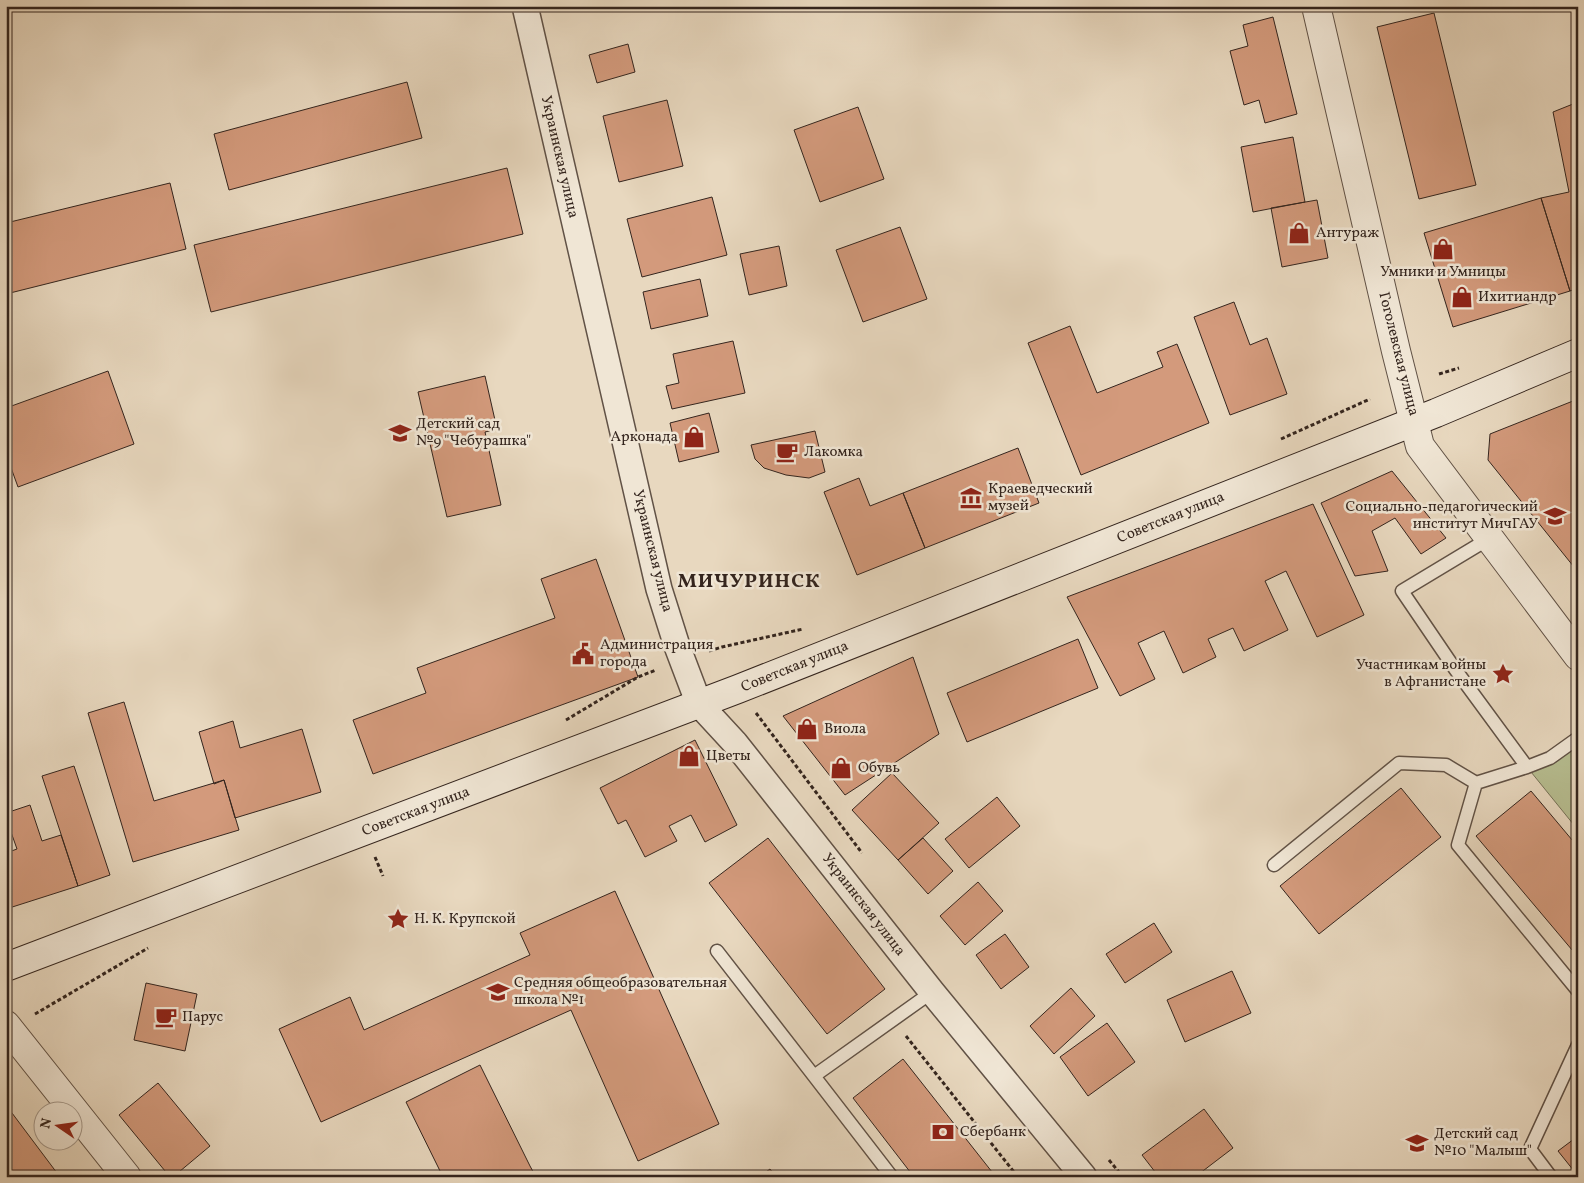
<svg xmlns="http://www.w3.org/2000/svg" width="1584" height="1183" font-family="Vollkorn,serif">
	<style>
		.green { fill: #b7be91; stroke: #767258 }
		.building { fill: #d39a7c; stroke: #34251e }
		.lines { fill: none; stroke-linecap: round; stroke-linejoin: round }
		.service-casing { stroke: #615246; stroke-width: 15 }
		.minor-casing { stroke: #615246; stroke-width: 28 }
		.tertiary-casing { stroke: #615246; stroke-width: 30 }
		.secondary-casing { stroke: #34251e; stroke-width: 30 }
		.path { stroke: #34251e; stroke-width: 3; stroke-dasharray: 4 2.5; stroke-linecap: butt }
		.service { stroke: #f0e6d5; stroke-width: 12 }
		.minor { stroke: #f0e6d5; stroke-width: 25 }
		.tertiary { stroke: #f0e6d5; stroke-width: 28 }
		.secondary { stroke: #f0e6d5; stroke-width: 28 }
		.labels { text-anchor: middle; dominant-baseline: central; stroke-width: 5; stroke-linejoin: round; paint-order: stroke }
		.street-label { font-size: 15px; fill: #34251e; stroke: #f0e6d5 }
		.poi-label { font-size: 15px; fill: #34251e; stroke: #f0e6d5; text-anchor: start }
		.district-label { font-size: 20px; font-weight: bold; letter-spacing: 1px; fill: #34251e; stroke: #f0e6d5 }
	</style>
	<rect width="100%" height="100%" fill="#e8d8bf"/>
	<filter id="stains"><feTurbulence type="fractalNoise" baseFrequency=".004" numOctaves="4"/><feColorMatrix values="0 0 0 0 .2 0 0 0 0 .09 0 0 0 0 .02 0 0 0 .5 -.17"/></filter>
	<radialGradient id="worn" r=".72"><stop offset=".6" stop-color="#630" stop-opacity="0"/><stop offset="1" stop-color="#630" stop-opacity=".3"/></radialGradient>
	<!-- green -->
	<path class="green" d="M1578,738V830L1527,767Z"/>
	<!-- building -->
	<path class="building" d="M1434,13L1476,185L1419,199L1377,27Z
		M1273,17L1297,114L1265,123L1259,100L1244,105L1230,51L1248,46L1243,25Z
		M628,44L635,72L597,83L589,55Z
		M407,82L422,138L229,190L214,134Z
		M667,100L683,166L619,182L603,116Z
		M1578,102V288L1570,291L1541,198L1569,192L1553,112Z
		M858,107L884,179L820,202L794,130Z
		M1293,137L1305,202L1253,212L1241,147Z
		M507,168L523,234L211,312L194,245Z
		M170,183L186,249L6,294V223Z
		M712,197L727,255L642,277L627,219Z
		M1541,198L1570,291L1453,327L1424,233Z
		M1317,200L1328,258L1282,267L1271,208Z
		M900,227L927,299L863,322L836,250Z
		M779,246L787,286L749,295L740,254Z
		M700,279L708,316L651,329L643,292Z
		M1234,302L1250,345L1267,338L1287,394L1230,415L1194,317Z
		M1070,326L1097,393L1163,367L1157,352L1177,344L1209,423L1081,475L1028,343Z
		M733,341L745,393L672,409L666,386L679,383L673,354Z
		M108,371L134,444L18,487L6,454V408Z
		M485,376L497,429L485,432L501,505L447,517L418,392Z
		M1578,399V572L1488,460L1490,434Z
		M709,413L719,452L679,462L670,423Z
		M815,431L825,472L809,478L786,475L764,468L755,459L751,445Z
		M1018,448L1039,503L925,548L903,493Z
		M1392,471L1446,538L1421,554L1395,518L1372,531L1388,571L1355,576L1321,503Z
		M859,478L870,506L903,493L925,548L857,575L824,492Z
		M1313,504L1364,615L1317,637L1286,571L1265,581L1288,630L1244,651L1233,628L1208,639L1216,657L1183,673L1164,631L1138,643L1155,679L1120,696L1067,597Z
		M596,559L638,677L373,774L353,720L426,693L417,668L555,618L541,579Z
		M1078,639L1098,688L967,742L947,693Z
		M913,657L939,734L845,795L783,716Z
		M124,702L154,801L224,780L239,830L133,862L88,713Z
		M233,721L240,748L302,729L321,792L235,818L224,780L214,784L199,732Z
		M695,740L737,825L705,842L691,815L669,826L677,841L645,857L626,820L618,824L600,788Z
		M74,766L110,875L78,886L42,776Z
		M892,773L939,823L898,860L852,810Z
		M1401,788L1441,837L1319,934L1280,886Z
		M1531,791L1578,847V957L1476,836Z
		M997,797L1020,826L969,868L945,839Z
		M30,805L42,841L61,835L78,886L6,909V853L17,849L6,818V813Z
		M768,838L885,989L827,1034L709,883Z
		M923,838L953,871L928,894L898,860Z
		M978,882L1003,911L965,945L940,916Z
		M615,891L719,1124L638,1161L571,1010L321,1122L279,1029L350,997L364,1030L530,955L520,933Z
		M1154,923L1172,952L1125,983L1106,954Z
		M1005,934L1029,967L1001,989L976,955Z
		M1232,971L1251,1013L1185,1042L1167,1000Z
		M146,983L197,994L185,1051L134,1040Z
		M1071,988L1095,1016L1054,1054L1030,1026Z
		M1107,1023L1135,1062L1088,1096L1060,1057Z
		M903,1059L996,1177H914L853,1098Z
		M480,1065L530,1166L536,1177H443L406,1102Z
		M158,1083L210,1146L173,1177H170L119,1115Z
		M6,1105L60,1177H6Z
		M1204,1109L1233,1148L1195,1177H1159L1142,1155Z
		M1578,1136V1176L1558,1151Z
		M770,1169L776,1177H759Z"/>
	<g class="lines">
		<!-- service casing -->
		<g class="service-casing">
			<path id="service" d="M1490,538L1402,591L1455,669L1527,767L1550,758L1578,738
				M1527,767L1476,783L1458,845L1578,991
				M1274,865L1399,763L1446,765L1476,783
				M717,951L814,1076L932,992
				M814,1076L892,1177
				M1551,1177L1530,1149L1578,1045"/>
		</g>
		<!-- minor casing -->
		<g class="minor-casing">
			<path id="minor" d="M525,6L659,589L677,646L699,704L735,743L932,992L1084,1177"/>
		</g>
		<!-- tertiary casing -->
		<g class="tertiary-casing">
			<path id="tertiary" d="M1316,6L1396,351L1420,446L1578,656
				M6,1025L127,1177"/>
		</g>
		<!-- secondary casing -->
		<g class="secondary-casing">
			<path id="secondary" d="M6,967L738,689L1436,413L1578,353"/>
		</g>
		<!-- path -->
		<path class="path" d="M1439,374L1459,368
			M1281,439L1370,399
			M709,651L722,647L803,629
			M1573,685L1578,691
			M756,713L862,853
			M566,720L638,677L656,670
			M375,857L383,876
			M35,1014L148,948
			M906,1036L1018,1177
			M1109,1160L1123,1177"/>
		<!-- service -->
		<use href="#service" class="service"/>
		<!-- minor -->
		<use href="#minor" class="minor"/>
		<!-- tertiary -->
		<use href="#tertiary" class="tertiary"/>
		<!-- secondary -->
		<use href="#secondary" class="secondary"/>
	</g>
	<!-- icons -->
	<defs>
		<g id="shop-bare" transform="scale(1.725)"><path d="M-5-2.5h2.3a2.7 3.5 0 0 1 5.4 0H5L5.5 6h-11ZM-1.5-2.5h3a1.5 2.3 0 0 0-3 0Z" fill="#8f2418" stroke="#f0e6d5" stroke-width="2.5" paint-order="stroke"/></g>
		<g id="school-bare" transform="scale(1.725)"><path d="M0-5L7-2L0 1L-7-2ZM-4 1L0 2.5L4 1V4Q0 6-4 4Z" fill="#8f2418" stroke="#f0e6d5" stroke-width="2.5" paint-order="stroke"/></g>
		<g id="cafe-bare" transform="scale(1.725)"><path d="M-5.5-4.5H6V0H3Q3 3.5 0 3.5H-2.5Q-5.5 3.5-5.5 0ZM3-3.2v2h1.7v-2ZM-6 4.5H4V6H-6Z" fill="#8f2418" stroke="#f0e6d5" stroke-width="2.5" paint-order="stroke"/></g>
		<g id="museum-bare" transform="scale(1.725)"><path d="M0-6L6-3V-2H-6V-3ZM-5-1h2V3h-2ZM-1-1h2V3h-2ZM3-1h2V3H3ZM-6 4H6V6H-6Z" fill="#8f2418" stroke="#f0e6d5" stroke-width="2.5" paint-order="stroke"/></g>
		<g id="university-bare" transform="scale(1.725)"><path d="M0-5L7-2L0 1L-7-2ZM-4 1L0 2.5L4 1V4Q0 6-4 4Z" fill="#8f2418" stroke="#f0e6d5" stroke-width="2.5" paint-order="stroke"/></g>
		<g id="civic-bare" transform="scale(1.725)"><path d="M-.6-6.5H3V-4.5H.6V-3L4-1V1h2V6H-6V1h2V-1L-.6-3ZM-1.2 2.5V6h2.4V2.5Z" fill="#8f2418" stroke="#f0e6d5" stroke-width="2.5" paint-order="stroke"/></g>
		<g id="sight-bare" transform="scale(1.725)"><path d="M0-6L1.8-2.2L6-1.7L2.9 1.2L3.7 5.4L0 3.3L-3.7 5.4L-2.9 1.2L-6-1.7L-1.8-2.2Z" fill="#8f2418" stroke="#f0e6d5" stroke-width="2.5" paint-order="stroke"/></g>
		<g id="bank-bare" transform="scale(1.725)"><path d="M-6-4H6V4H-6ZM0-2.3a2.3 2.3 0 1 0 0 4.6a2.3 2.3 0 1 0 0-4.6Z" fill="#8f2418" stroke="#f0e6d5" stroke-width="2.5" paint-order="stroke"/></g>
	</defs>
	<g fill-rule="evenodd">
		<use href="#shop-bare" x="1299" y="233"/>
		<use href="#shop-bare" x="1443" y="249"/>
		<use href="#shop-bare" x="1462" y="297"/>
		<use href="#school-bare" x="400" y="433"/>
		<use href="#shop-bare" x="694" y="437"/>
		<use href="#cafe-bare" x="787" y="452"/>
		<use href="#museum-bare" x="971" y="498"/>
		<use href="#university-bare" x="1555" y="516"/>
		<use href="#civic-bare" x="583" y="654"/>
		<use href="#sight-bare" x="1503" y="674"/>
		<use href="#shop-bare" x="807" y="729"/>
		<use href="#shop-bare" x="689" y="756"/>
		<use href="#shop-bare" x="841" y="768"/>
		<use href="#sight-bare" x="398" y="919"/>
		<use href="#school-bare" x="498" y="992"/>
		<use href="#cafe-bare" x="166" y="1017"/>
		<use href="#bank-bare" x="943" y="1132"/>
		<use href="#school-bare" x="1417" y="1143"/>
	</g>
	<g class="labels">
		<!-- street labels -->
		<g class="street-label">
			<text transform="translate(559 157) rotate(77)">Украинская улица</text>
			<text transform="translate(1398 354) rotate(76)">Гоголевская улица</text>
			<text transform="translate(1171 518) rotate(-22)">Советская улица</text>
			<text transform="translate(652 551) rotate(76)">Украинская улица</text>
			<text transform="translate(795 667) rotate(-22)">Советская улица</text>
			<text transform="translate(416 812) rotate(-21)">Советская улица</text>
			<text transform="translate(863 905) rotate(52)">Украинская улица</text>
		</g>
		<!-- poi labels -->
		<g class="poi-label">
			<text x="1316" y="233">Антураж</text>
			<text x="1443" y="272" text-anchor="middle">Умники и Умницы</text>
			<text x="1478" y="297">Ихитиандр</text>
			<text x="416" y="424">Детский сад<tspan x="416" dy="17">№9 "Чебурашка"</tspan></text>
			<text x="678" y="437" text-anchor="end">Арконада</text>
			<text x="804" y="452">Лакомка</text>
			<text x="988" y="489">Краеведческий<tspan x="988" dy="17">музей</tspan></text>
			<text x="1538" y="507" text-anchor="end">Социально-педагогический<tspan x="1538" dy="17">институт МичГАУ</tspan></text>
			<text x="600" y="645">Администрация<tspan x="600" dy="17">города</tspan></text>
			<text x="1486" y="665" text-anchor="end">Участникам войны<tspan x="1486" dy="17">в Афганистане</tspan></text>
			<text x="824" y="729">Виола</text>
			<text x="706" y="756">Цветы</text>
			<text x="858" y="768">Обувь</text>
			<text x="414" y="919">Н. К. Крупской</text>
			<text x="514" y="983">Средняя общеобразовательная<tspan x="514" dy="17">школа №1</tspan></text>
			<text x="182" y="1017">Парус</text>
			<text x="960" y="1132">Сбербанк</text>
			<text x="1434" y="1134">Детский сад<tspan x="1434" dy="17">№10 "Малыш"</tspan></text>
		</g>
		<!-- district labels -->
		<g class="district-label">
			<text x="749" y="582">МИЧУРИНСК</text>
		</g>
	</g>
	<!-- margin -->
	<rect width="1584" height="1183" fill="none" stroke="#e8d8bf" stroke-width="25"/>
	<rect x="8" y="8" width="1569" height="1168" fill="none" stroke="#34251e" stroke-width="2.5"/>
	<rect x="12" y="12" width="1559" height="1158" fill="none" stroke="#34251e"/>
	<!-- north arrow -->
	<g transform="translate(58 1126) rotate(283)"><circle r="24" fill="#f0e6d5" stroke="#a5998c"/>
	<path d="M0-4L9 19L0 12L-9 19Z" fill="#8f2418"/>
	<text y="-8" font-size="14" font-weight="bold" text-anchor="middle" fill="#34251e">N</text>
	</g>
	<rect width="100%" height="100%" filter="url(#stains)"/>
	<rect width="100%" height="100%" fill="url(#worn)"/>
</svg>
